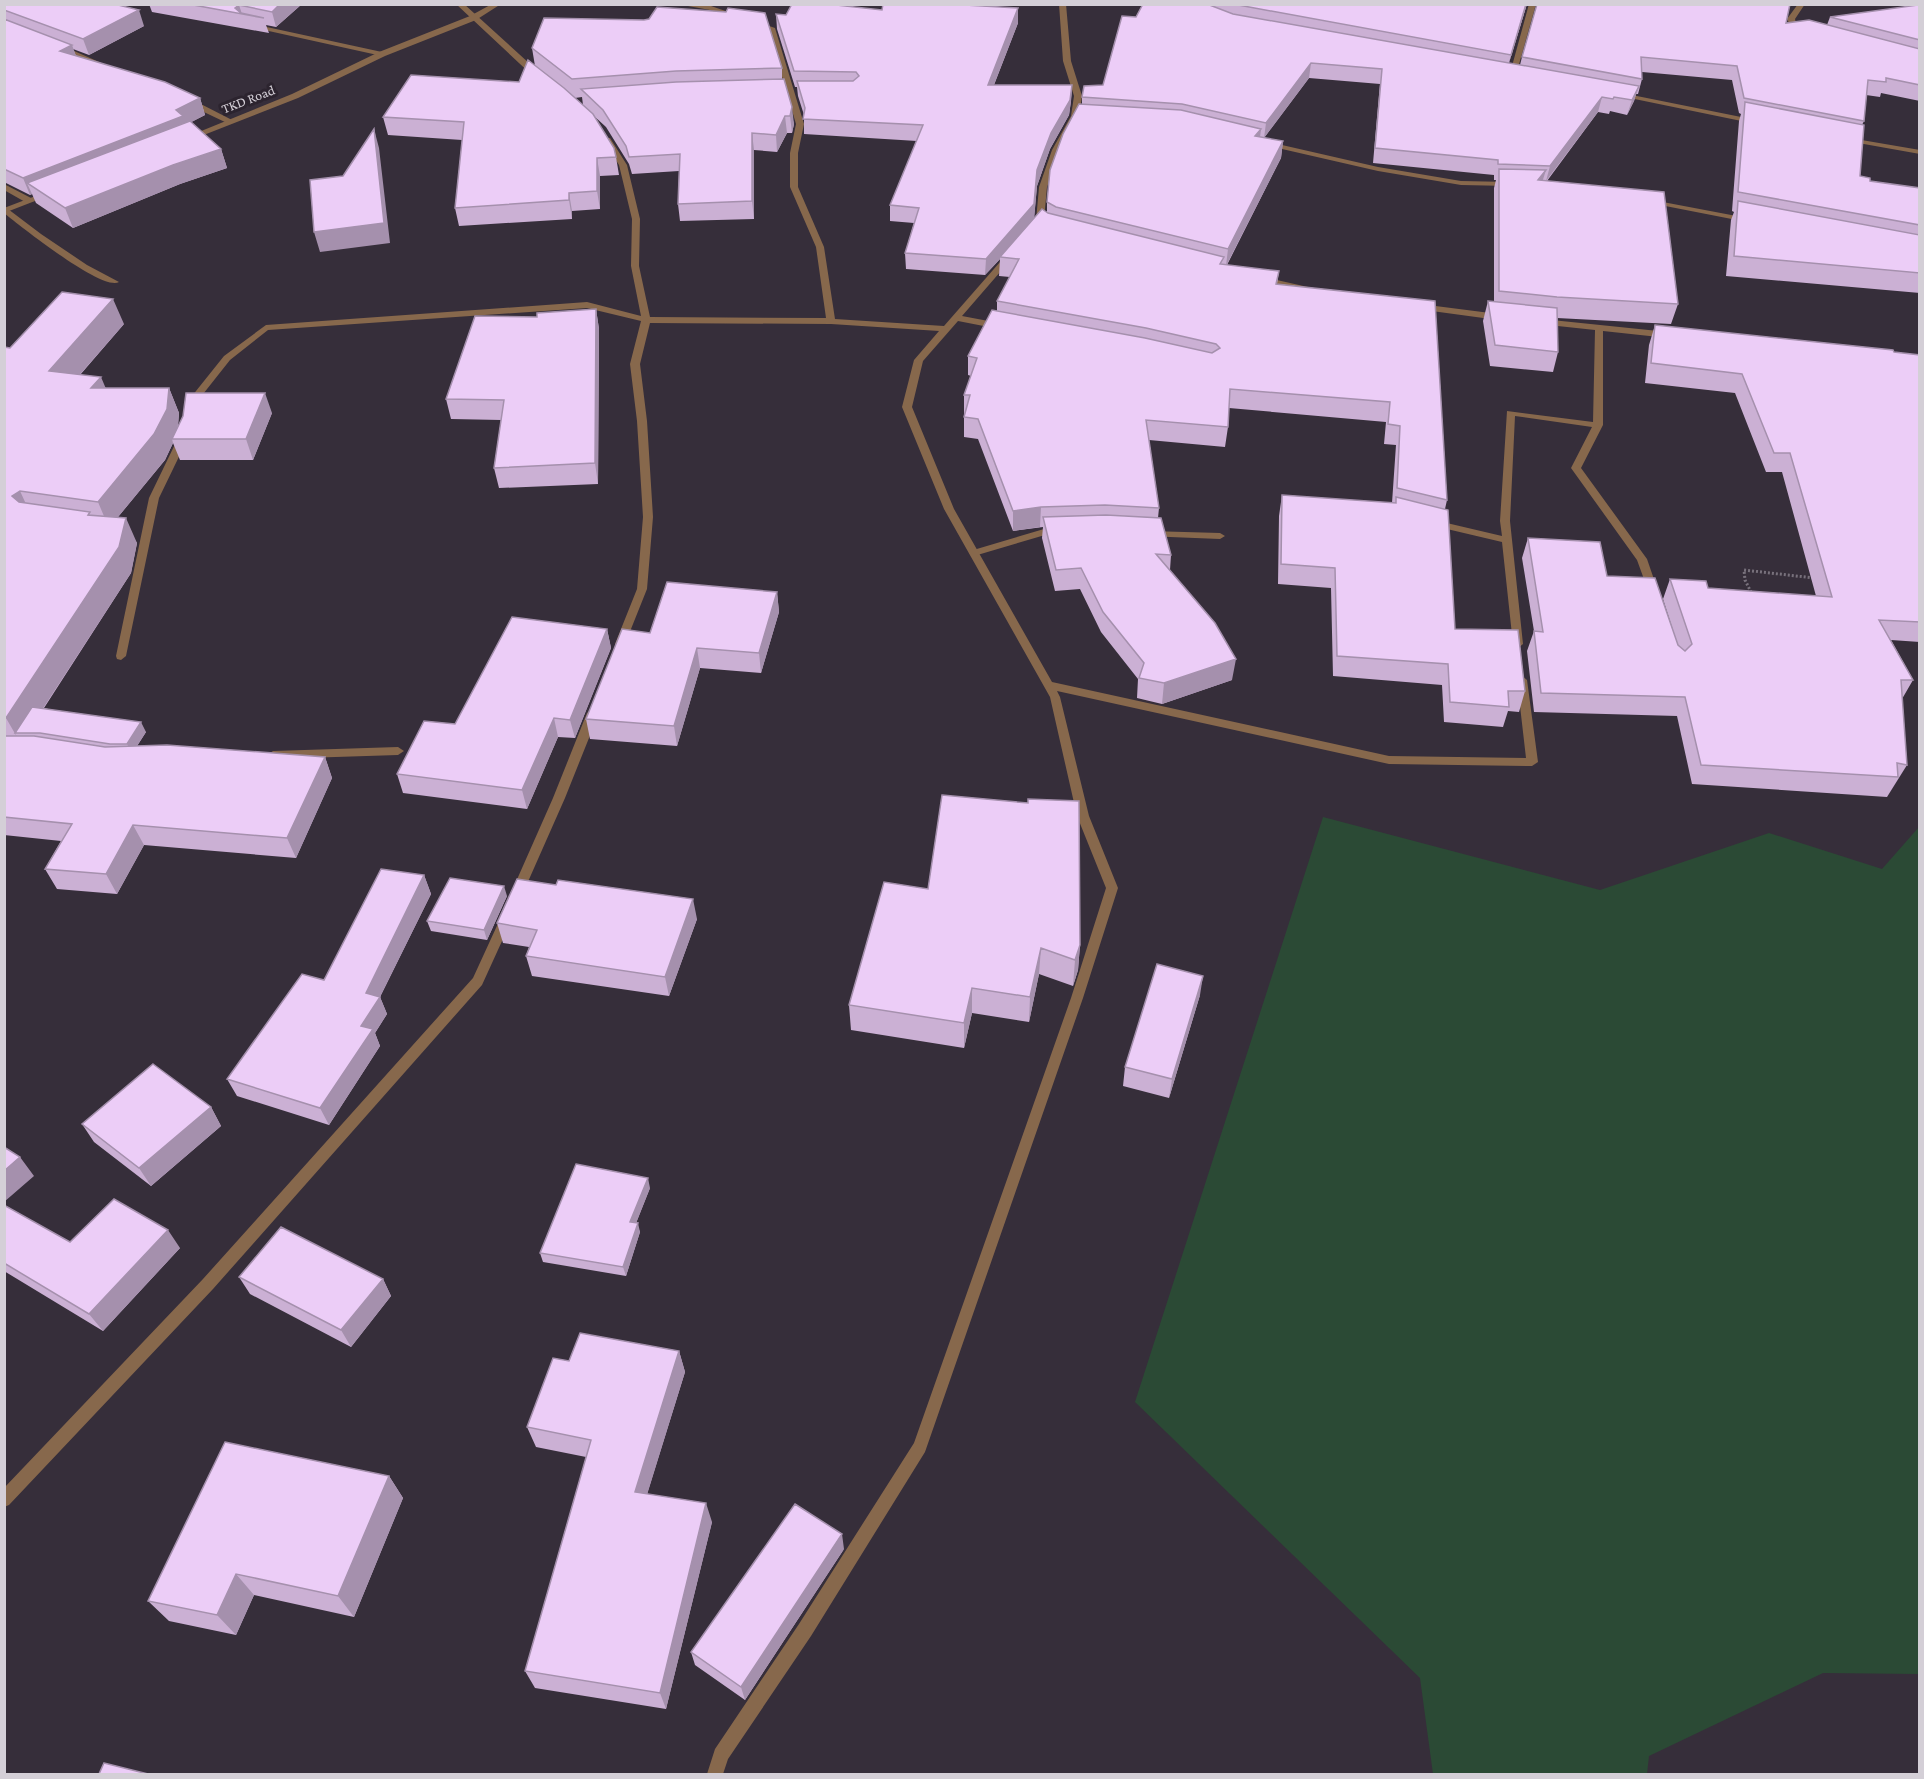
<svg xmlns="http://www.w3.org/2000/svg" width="1924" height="1779" font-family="'Crimson Pro',serif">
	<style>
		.green { fill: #2b4a35 }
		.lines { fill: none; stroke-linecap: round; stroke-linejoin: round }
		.path { stroke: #78717c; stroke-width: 3; stroke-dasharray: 2 2; stroke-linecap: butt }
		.service { fill: #87684c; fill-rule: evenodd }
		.minor { fill: #87684c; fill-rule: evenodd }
		.tertiary { fill: #87684c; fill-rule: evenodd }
		.wall { fill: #cbb0d4; fill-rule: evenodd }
		.shaded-wall { fill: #a590ad }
		.building { fill: #eccdf7; stroke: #a590ad; stroke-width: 1.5 }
		.labels { text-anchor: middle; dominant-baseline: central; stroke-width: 6; stroke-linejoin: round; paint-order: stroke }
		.far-street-label { font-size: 14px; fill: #d4cfd7; stroke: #2c242f }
	</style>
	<rect width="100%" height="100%" fill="#362e3a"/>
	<!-- green -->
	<path class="green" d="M1323,817L1600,890L1769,833L1882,869L1919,827V1674L1823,1673L1649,1756L1647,1774H1433L1420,1678L1135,1402Z"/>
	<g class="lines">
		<!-- path -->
		<path class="path" d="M1753,596L1745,580L1744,570L1814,578"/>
		<!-- service -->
		<path class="service" d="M1057,528L1061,529V533L1045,535L974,556L969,553L970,551L1044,529Z
			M1149,531L1220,533L1225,536L1220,539L1145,536V532Z"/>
		<!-- minor -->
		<path class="minor" d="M456,4H464L541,74V78H535Z
			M677,4L711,6L775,28L804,124L798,153V187L824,247L835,319L944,326L1007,254L1014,256L962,316L999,323L1003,326L999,329L958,321L923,361L912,407L954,509L1052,682L1389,756L1526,758L1517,680L1522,676L1527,680L1538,762L1532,766L1389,764L1057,691L1060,697L1089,816L1118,888L1083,998L925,1452L811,1636L728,1759L723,1774H707L715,1749L799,1624L914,1443L1071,998L1106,888L1077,816L1050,697L944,509L902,407L914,360L939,331L831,324L650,323L640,364L647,421L653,517L647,589L625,644L620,648L615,644L637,589L643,517L637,421L630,364L641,321L587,308L268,330L230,360L192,408H186L184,406L224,356L266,325L587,302L641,316L631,266L632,219L619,165L603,140L607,138H610L627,165L640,219L639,266L650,317L826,318L816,247L790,187V153L796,124L768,29L710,10Z
			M1059,4H1066L1071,61L1082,96L1079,116L1060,150L1047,187L1044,220L1048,223L1044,225L1036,221L1039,187L1052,150L1071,116L1074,96L1063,61Z
			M1529,4H1536L1516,75L1509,77Z
			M1798,4H1805L1795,19L1796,23L1808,28V32C1799,32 1790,27 1787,19Z
			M248,23L382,52L386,54L382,56L251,27H248Z
			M59,47H65L106,65L99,67L59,51Z
			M1617,92L1756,120L1760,122L1756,124L1620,96L1616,94Z
			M187,100H193L234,121L227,123L187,104Z
			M1844,137L1920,150V154L1847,141H1844Z
			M1265,141L1378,167L1461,181L1510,182L1514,184L1510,186L1461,185L1378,171L1265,145Z
			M4,184L33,199L34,201L27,203L4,190Z
			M1647,199L1747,218L1751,220L1747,222L1650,203L1646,201Z
			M4,206L41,234L87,265L119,282C103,292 20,226 4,213Z
			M1263,277L1308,287L1309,289L1305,292L1260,282L1259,280Z
			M1420,304L1498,314L1502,317L1498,320L1417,309V305Z
			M1542,319L1668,332L1672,335L1668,338L1603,331V425L1581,468L1647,559L1658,591L1653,594L1649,593L1637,560L1571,468L1592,427L1515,416L1510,521L1523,644L1518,648L1513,644L1502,542L1430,525L1429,523L1434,520L1502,536L1500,521L1507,411L1593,422L1595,330L1539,324L1538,322Z
			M183,435L188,438L159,498L126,656L121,660L117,659L116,656L149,498L178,438Z
			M593,709L599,713L565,798L523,893L521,896H513L511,893L553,798L587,713Z
			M398,747L404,751L398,755L273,759L267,755L273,751Z
			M507,912L511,914L513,917L482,985L213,1289L9,1505L4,1507V1488L203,1279L473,978L501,917L503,914Z"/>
		<!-- tertiary -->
		<path class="tertiary" d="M492,4H501L476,20L385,56L298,98L191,140L184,138L292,94L379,52L470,16Z
			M46,192L53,194L4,213V208Z"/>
	</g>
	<!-- wall -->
	<path class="wall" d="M4,4L144,26L89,55L73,49L76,56L200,98L205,115L191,122L221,149L227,168L180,184L73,228L36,203L32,194L30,195L4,182Z
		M149,4H302L276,27L266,25L269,33L152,12Z
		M1143,4H1527L1509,63L1520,65L1522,57L1786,23L1827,25L1830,17L1906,7L1905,4H1920V101L1881,93L1880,97L1866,95L1864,121L1862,125L1860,176L1870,181L1920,188V293L1726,276L1731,220L1734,212L1732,211L1739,121L1741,114L1739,113L1732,80L1642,72V79L1638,94H1636L1634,101L1627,115L1610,111L1609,114L1598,112L1547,181L1678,304L1671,324L1557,318L1558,352L1553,372L1490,366L1483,321L1488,301L1494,302V188L1496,180H1494V175L1373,163L1380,84L1309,78L1264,138L1283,141L1281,158L1227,265L1279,271L1277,284L1435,301L1447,500L1445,509L1455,629L1525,691L1519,712L1508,711L1503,727L1444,722L1442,685L1333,676L1331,588L1278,584L1279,516L1282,495L1392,503L1396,445L1384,444L1386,422L1229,408L1228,427L1225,447L1149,440L1159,508L1158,518L1171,555L1170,570L1232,680L1162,704L1137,698L1138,679L1101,632L1080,589L1055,591L1042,538L1043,527L1013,531L978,439L964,437V395L971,376L968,375V356L997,311V301L1010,277L999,276L1000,259L985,275L906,269L905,253L914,223L890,221V205L917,141L804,134V115L798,96L797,87H795L777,29L776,14L786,15L882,10L1018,8V23L994,85H1072L1071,101L1069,115L1050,149L1037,186L1034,218L1047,212V202L1082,104V97L1103,85L1136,17Z
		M532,48L782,68V79L794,124L792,133H787L777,152L754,150V219L680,221L678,204L679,171L632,174L629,164L606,127L594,116L616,157L619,175L600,176V209L572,211V219L459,226L455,208L462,140L388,135L383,117L519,82L535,66ZM582,97L583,105L575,98Z
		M596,309L599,329L598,484L499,488L494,468L501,420L451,419L446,399L537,317Z
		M124,324L80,375L106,388H169L179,413L178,427L272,413L253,460H180L173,443L165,460L118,517L137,543L131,573L44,708L146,732L137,746L325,757L332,778L296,858L144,845L117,894L57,889L45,869L61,841L4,835V347L10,348Z
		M1655,325L1920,355V642L1891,640L1913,680L1902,699L1907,765L1887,797L1692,784L1677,716L1534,712L1527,651L1534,631L1522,558L1528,538L1607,576L1678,646L1663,599L1670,579L1708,588L1816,596L1782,472H1766L1735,393L1645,383L1649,345Z
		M777,592L779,612L761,673L700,668L677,746L590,739L586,719L650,633Z
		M607,629L611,648L575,738L558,737L527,809L403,793L397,774L455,724Z
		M424,875L431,894L380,997L387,1014L375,1033L380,1046L329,1125L237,1096L227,1079Z
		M884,882L1080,945L1078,970L1073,986L1039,974L1029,1022L972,1013L964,1048L851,1030L849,1005Z
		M556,885L697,919L669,996L532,976L526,956L529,947L503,943L497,923Z
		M507,896L487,940L431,931L427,921Z
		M1200,995L1169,1098L1123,1086L1125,1067Z
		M211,1107L221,1126L151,1186L94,1142L82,1124Z
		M650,1188L636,1223L640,1232L626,1276L543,1262L540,1253Z
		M4,1205L70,1242L180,1248L103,1331L4,1271Z
		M239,1277L383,1279L391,1296L351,1347L250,1294Z
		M679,1351L685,1372L647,1494L712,1522L666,1709L535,1688L525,1671L586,1457L536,1447L527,1427L569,1361Z
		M389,1476L403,1498L354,1617L254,1595L236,1635L169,1621L148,1601Z
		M844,1549L745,1700L695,1665L691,1652Z"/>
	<!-- shaded-wall -->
	<path class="shaded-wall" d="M280,4H302L276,27L272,12Z
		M1526,4H1527L1507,69L1511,55Z
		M239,5L242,14L235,8Z
		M1018,8V23L988,100V85Z
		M139,10L144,26L89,55L83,39Z
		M72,45L78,61L60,51Z
		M1311,63L1309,78L1264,138L1266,123Z
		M1072,85L1071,101L1069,115L1050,149L1037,186L1034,220L1000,257V259L985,275L986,259L1037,170L1051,133Z
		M1639,86L1634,101L1627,115L1632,100Z
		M1602,97L1598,112L1546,181L1550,166Z
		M200,98L205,115L186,125L27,183L32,194L30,195L23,178L176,110Z
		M792,107L794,124L792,133L790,116Z
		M785,116L787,133L777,152L776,135Z
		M374,129L379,148L390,243L320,252L314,232Z
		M1261,129L1259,146L1255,136Z
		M752,133L754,150V219L752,201Z
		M1283,141L1281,158L1226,266L1228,249Z
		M221,149L227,168L180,184L73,228L65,208L173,165Z
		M597,158L600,176V209L597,191Z
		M1546,170L1540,189L1538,180Z
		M569,193L572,211V219L569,200Z
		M113,299L124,324L61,396L49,371Z
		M596,309L599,329L598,484L595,463Z
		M101,377L112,403L91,388Z
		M169,388L179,413L177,434L172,439L173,443L165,460L109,528L98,502Z
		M265,393L272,413L253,460L246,439Z
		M20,491L32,517L12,496Z
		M1041,507L1040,527L1013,531V511Z
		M126,518L137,543L131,573L27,733H15L21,744L6,718Z
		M777,592L779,612L761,673L759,653Z
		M607,629L611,648L575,738L570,720Z
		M697,648L700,668L677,746L674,726Z
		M1236,659L1232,680L1162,704L1164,683Z
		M554,718L558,737L527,809L522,790Z
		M141,722L146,732L132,754L127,744Z
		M325,757L332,778L296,858L287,838Z
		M133,825L144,845L117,894L106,874Z
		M424,875L431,894L380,997L387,1014L375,1033L380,1046L329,1125L320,1108L361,1026L366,993Z
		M504,886L507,896L487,940L484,930Z
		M693,899L697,919L669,996L665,977Z
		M1080,945L1078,970L1073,986L1075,960Z
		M1041,948L1039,974L1029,1022L1030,997Z
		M1203,976L1200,995L1169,1098L1172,1079Z
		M972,988V1013L964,1048V1023Z
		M211,1107L221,1126L151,1186L139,1168Z
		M20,1157L34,1176L4,1202V1171Z
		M648,1178L650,1188L633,1231L630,1222Z
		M638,1223L640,1232L626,1276L623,1267Z
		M168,1230L180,1248L103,1331L89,1314Z
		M383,1279L391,1296L351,1347L341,1330Z
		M679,1351L685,1372L642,1511L635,1492Z
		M389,1476L403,1498L354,1617L338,1596Z
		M706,1503L712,1522L666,1709L660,1693Z
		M842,1534L844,1549L745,1700L741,1687Z
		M236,1574L254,1595L236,1635L217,1615Z"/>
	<!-- building -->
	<path class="building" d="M4,4H114L139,10L83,39L4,10Z
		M188,4H280L272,12L239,5L235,8L241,13L264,18Z
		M792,4H827L882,10L883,4H947L1018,8L988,85H1072L1070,100L1051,133L1037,170L1034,204L986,259L905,253L919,208L890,205L923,125L803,119L805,108L797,81H853L859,76L856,72L794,71L776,14L786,15Z
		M1143,4H1207L1233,14L1639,86L1632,100L1614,97L1613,99L1602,97L1550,166L1498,164V160L1375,148L1382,69L1311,63L1266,123L1182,104L1082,97L1084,86L1103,85L1122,16L1136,17Z
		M1233,4H1526L1511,55Z
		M1537,4H1790L1786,23L1809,20L1920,49V85L1886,78V82L1868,80L1864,121L1744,98L1737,66L1641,57L1642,79L1522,57Z
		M1917,4H1920V40L1830,17L1918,5Z
		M657,7L726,12L728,8L765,13L782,68L676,71L572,79L532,48L544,18L644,20L649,19Z
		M4,19L72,45L60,51L165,82L200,98L176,110L183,116L23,178L4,169Z
		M528,60L564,88L593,114L614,148L616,157L597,158V191L569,193V200L455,208L464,122L383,117L411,75L519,82Z
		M784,79L792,107L790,116H785L776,135L752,133V201L678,204L680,154L629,157L626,146L603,110L581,89L676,82Z
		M1745,102L1864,125L1860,176L1870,178V181L1920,188V225L1738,192Z
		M1079,104L1181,110L1261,129L1255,136L1283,141L1228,249L1056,207L1047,202L1050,170L1063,134Z
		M190,121L221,149L173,165L65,208L27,183Z
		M374,129L384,223L314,232L310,180L343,176Z
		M1499,169L1546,170L1538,180L1664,192L1678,304L1557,297L1499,291Z
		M1738,201L1920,235V273L1734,256Z
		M1042,209L1048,213L1224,257L1220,264L1279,271L1276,284L1435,301L1447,500L1397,488L1400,426L1388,424L1390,402L1230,389L1228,427L1146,420L1159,508L1105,505L1041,507L1013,511L978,419L964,417L970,395H964L977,358L968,356L992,310L1145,338L1212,353L1220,348L1216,344L1146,328L997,301L1019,259L1000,257Z
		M62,292L113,299L49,371L101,377L91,388H169L167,409L154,434L98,502L20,491L12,496L19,502L90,512L88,515L126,518L119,547L6,718H4V347L10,348Z
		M1488,301L1557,308L1558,352L1495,345Z
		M596,309L595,463L494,468L504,400L446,399L475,316L537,317V313Z
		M1655,325L1893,350L1894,352L1920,355V622L1879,620L1913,680H1901L1907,765L1897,763L1898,777L1701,765L1685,697L1541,693L1534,631L1543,632L1528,538L1600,542L1607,576L1655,578L1678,645L1685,651L1692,644L1670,579L1706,581L1708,588L1832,597L1790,453H1774L1742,374L1651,363Z
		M186,393H265L246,439H172L183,416Z
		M1282,495L1396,503V497L1448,510L1455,629L1518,630L1525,691H1508L1509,707L1450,702L1448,664L1337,656L1335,568L1281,564Z
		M1106,515L1161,518L1171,555L1156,554L1215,623L1236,659L1164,683L1139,678L1144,663L1103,612L1081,568L1056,570L1043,517Z
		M667,582L777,592L759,653L697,648L674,726L586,719L622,629L650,633Z
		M512,617L607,629L570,720L554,718L522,790L397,774L424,721L455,724Z
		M32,707L141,722L127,744H110L40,733H15Z
		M4,736H34L105,747L167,745L325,757L287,838L133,825L106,874L45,869L72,824L4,817Z
		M942,795L1028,803V799L1079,801L1080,945L1075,960L1041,948L1030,997L972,988L964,1023L849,1005L884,882L928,889Z
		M381,869L424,875L366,993L380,997L361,1026L373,1029L320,1108L227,1079L302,974L324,980Z
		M450,878L504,886L484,930L427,921Z
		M517,879L556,885L558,880L693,899L665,977L526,956L537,930L497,923Z
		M1157,964L1203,976L1172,1079L1125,1067Z
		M153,1064L211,1107L139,1168L82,1124Z
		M4,1147L20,1157L4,1171Z
		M576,1164L648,1178L630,1222L638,1223L623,1267L540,1253Z
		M114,1199L168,1230L89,1314L4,1263V1205L70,1242Z
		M281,1227L383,1279L341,1330L239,1277Z
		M580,1333L679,1351L635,1492L706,1503L660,1693L525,1671L591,1440L527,1427L553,1358L569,1361Z
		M225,1442L389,1476L338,1596L236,1574L217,1615L148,1601Z
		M795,1504L842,1534L741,1687L691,1652Z
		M104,1763L148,1774H99Z"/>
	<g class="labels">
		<!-- far-street labels -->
		<g class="far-street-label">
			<text transform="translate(248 99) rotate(-21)">TKD Road</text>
		</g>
	</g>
	<!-- border -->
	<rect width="1924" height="1779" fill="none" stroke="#d4cfd7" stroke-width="12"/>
</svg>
